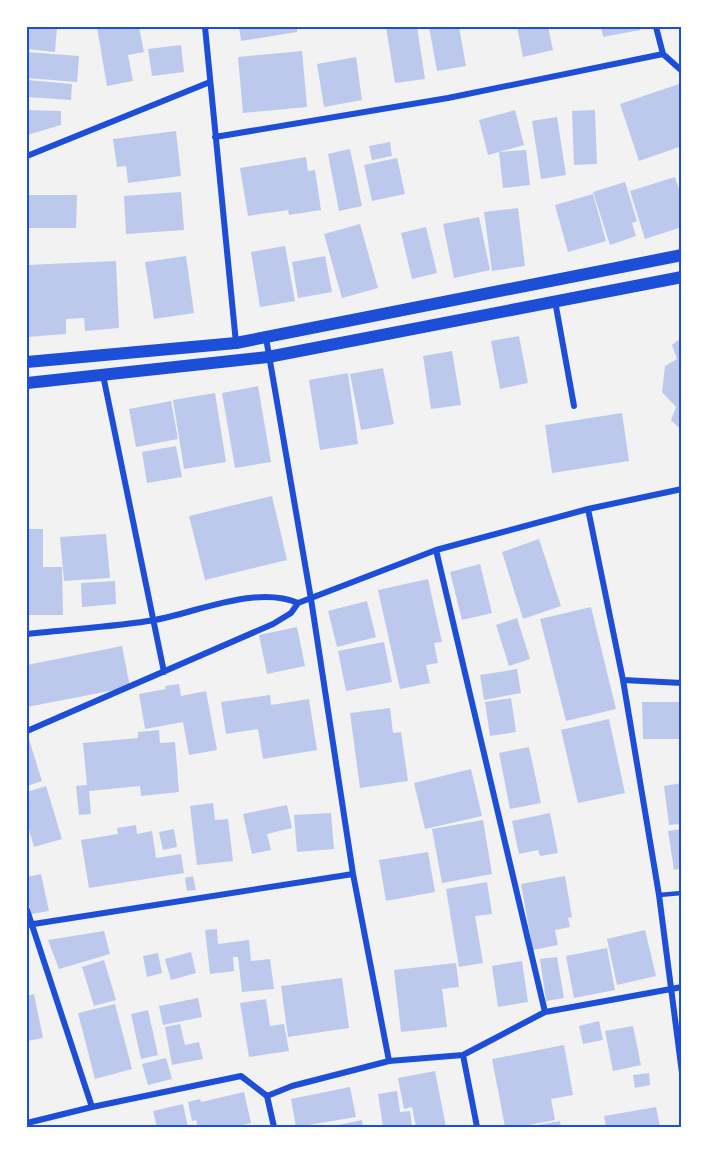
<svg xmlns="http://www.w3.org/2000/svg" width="709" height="1154" font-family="'Golos Text',sans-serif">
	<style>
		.building { fill: #bdc9ec }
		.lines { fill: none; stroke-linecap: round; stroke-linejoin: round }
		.service { stroke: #1d4ed8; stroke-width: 4.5 }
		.minor { stroke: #1d4ed8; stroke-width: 6 }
		.secondary { stroke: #1d4ed8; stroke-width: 12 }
		.neatline { fill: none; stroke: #1d4ed8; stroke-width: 2 }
	</style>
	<rect width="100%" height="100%" fill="#f2f2f2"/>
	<!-- building -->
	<path class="building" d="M27,27H57L55,52L27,49Z
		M97,27H139L144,52L128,55L133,81L107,86Z
		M239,27H297V32L241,41Z
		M386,27H417L425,79L395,83Z
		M429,27H459L466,66L437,71Z
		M517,27H548L553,50L523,57Z
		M601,27H640V30L603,37Z
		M181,45L184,72L152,76L148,49Z
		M302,51L307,107L243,113L238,57Z
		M27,52L79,56L77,82L27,78Z
		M356,57L362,100L324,107L317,64Z
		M27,80L72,84L71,100L27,97Z
		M682,83V146L639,161L620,104Z
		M27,110L61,111V125L27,135Z
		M515,110L524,145L488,155L479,120Z
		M595,110L597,164L574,165L572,111Z
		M557,117L566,175L541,179L532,121Z
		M176,131L181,176L128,183L126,166L117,167L113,139Z
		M390,142L392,156L372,160L369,146Z
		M350,149L362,206L339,211L328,154Z
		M526,150L530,185L503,188L499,152Z
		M306,157L308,171L315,170L321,210L289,215L288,210L248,216L240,168Z
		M397,158L405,194L372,201L364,165Z
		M675,177L682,198V227L645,239L630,191Z
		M625,182L637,221L632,223L636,236L610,245L593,192Z
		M181,192L184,230L126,234L124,196Z
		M593,194L606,241L568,252L555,205Z
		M27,195H77L76,228H27Z
		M518,208L525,266L492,271L484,212Z
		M479,217L490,270L454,278L443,224Z
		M360,224L378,288L342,298L324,234Z
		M426,227L437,273L412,279L401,233Z
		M285,246L295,301L260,307L251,252Z
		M186,256L194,313L154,319L145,262Z
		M325,256L332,292L298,298L292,262Z
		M116,261L119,328L85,331L84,318L66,319V334L27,337V265Z
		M519,336L528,383L500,389L491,341Z
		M678,340L682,341V426L678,427L671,420L676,407L662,392L665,366L677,359L672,345Z
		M452,351L461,405L431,409L423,356Z
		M383,368L394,424L361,430L350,374Z
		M348,373L358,444L320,450L309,380Z
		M258,386L271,462L235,468L222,393Z
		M215,393L226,462L184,469L173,400Z
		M171,401L178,439L136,447L129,409Z
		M622,413L629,461L552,473L545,425Z
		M176,446L182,477L147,483L142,452Z
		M272,496L287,560L205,580L189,516Z
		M27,529H43V567H62L63,615H27Z
		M106,534L110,578L64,581L60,537Z
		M539,539L561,606L523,619L502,552Z
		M480,564L492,613L462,620L450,572Z
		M428,579L442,642L434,643L438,663L426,665L430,683L400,689L378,590Z
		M115,581L116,604L82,607L81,583Z
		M367,601L376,637L337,647L328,611Z
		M591,607L616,709L566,721L540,619Z
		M517,618L530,659L509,666L496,625Z
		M297,627L305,666L267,674L259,635Z
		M384,642L392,682L346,691L338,651Z
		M122,646L130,687L27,707V665Z
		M517,669L521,693L484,700L480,675Z
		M179,684L181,696L206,691L217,750L189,755L183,722L145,729L139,694L166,689L165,686Z
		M270,695L271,705L309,699L317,750L263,759L258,729L226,734L221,702Z
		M511,698L516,732L490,736L485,702Z
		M642,702H680V739H643Z
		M390,708L393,733L401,732L408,781L360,788L350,713Z
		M609,719L625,793L578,803L561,730Z
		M159,730L160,743L175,742L179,792L141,796L140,786L89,791L91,814L79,815L76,786L87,785L83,743L138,738V732Z
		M27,733L42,781L27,786Z
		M529,747L541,803L510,809L499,753Z
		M471,769L482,816L425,829L414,783Z
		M682,783V824L669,825L664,786Z
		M46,786L62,839L34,847L27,822V792Z
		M213,803L215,820L228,819L233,861L197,865L190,806Z
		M287,805L292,828L267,834L271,850L252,854L243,814Z
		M331,813L334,849L297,852L294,815Z
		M550,813L558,853L540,856L538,850L519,854L512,821Z
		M483,820L492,874L442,883L432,829Z
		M136,825L137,834L152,831L156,858L181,854L184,873L89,888L81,840L118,834L117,828Z
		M174,829L177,847L163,850L159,832Z
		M682,829V868L674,870L668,831Z
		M428,852L435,892L386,901L379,860Z
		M41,874L49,911L31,914L27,894V877Z
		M193,876L196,890L187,891L185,878Z
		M565,876L572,917L568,918L570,927L555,930L558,945L533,950L521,884Z
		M487,882L492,914L475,916L483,963L459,967L446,889Z
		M217,929L218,944L249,940L251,961L270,959L274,989L242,992L238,957H233L234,971L210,974L205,930Z
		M645,930L656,976L617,985L607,939Z
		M104,931L110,954L59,969L48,940Z
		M607,948L615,990L574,998L566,956Z
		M191,952L196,973L171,980L165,959Z
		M158,953L162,973L147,977L143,956Z
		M557,957L564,998L546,1001L540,959Z
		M104,960L116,1000L94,1006L82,967Z
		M522,961L528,1002L498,1007L492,966Z
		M456,963L459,987L442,989L447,1027L401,1032L394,970Z
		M342,978L349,1028L288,1037L281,986Z
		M34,994L43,1038L27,1041V996Z
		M198,998L202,1017L163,1025L159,1006Z
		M266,999L270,1026L284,1024L289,1051L249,1057L240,1003Z
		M115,1004L132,1069L95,1079L78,1013Z
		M148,1010L158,1055L141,1059L131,1014Z
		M599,1021L603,1040L583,1044L579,1026Z
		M180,1024L185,1045L199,1042L203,1059L172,1065L165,1027Z
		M633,1026L641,1065L613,1071L605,1031Z
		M564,1045L573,1095L551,1099L555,1120L518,1127H505L492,1059Z
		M166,1058L172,1079L148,1085L142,1064Z
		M435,1071L446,1127H416L412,1107L404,1109L398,1078Z
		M649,1073L650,1085L635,1088L633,1075Z
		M350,1087L356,1117L296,1127L291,1099Z
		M397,1091L400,1112L410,1111L412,1127H383L378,1094Z
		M244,1092L251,1123L234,1127H198L196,1120L192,1121L188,1102L200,1099L201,1102Z
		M183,1104L188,1127H157L153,1111Z
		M656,1107L660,1127H606L604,1116Z
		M362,1120L363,1127H334V1126Z
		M560,1121L561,1127H533L532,1126Z"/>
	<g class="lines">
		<!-- service -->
		<path class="service" d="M659,895L682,893"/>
		<!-- minor -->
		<path class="minor" d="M205,27L236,343
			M656,27L663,54L682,71
			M215,137L448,98L663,54
			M27,156L210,82
			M555,301L574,406
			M103,375L164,672
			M588,509L623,680L659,895L682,1073
			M436,550L545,1012
			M298,603L436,550L588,509L682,489
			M27,634C69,629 113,627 155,620C197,612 257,585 298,603
			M623,680L682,683
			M27,731L273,624L291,613L298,603
			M353,874L389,1061
			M27,910L92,1107
			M27,925L353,874L311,599L266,338
			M463,1055L477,1127
			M267,1096L274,1127
			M27,1123L92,1107L241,1076L267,1096L292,1086L389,1061L463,1055L545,1012L682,987"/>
		<!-- secondary -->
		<path class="secondary" d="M27,362L236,343L682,255
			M27,383L268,357L682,277"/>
	</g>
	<!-- border -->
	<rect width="709" height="1154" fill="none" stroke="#ffffff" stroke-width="57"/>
	<rect x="28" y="28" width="652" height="1098" class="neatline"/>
</svg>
